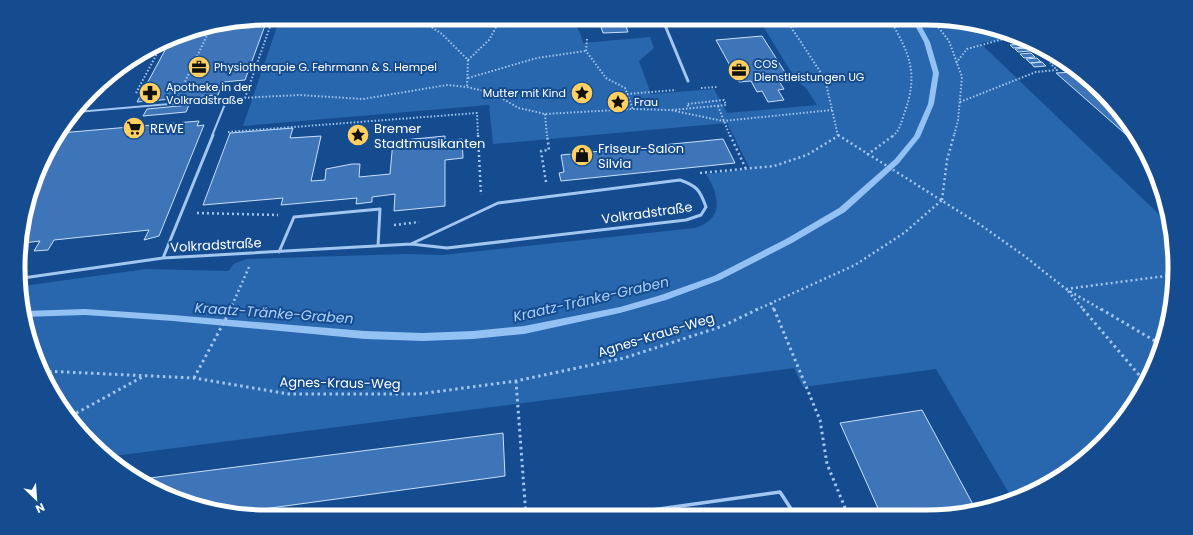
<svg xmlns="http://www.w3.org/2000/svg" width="1193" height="535" font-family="Poppins,sans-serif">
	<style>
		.green { fill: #2866ae }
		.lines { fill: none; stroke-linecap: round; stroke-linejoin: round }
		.stream { fill: #93c1f3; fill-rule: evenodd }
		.building { fill: #3d75b8; stroke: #c8e0fb }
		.path-far2 { stroke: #a1c6f0; stroke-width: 2; stroke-dasharray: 1.5 2; stroke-linecap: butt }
		.path-far1 { stroke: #a1c6f0; stroke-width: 2.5; stroke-dasharray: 2 3; stroke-linecap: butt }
		.path { stroke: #a1c6f0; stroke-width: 3; stroke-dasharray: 2.5 3.5; stroke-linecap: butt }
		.lane-far2 { stroke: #a1c6f0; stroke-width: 2 }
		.lane-far1 { stroke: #a1c6f0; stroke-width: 3 }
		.lane { stroke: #a1c6f0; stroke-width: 3.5 }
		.street { stroke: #a1c6f0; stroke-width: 3 }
		.labels { text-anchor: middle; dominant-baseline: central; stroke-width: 4; stroke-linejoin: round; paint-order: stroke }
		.far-poi-label { font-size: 11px; fill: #fff; stroke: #154c8f; text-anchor: start }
		.poi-label { font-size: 13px; fill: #fff; stroke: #154c8f; text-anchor: start }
		.street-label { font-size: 13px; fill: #fff; stroke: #154c8f }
		.water-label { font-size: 14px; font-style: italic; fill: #add0f7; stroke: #154c8f }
		.rim { fill: none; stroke: #fff; stroke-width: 5 }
	</style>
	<rect width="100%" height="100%" fill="#154c8f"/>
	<!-- green -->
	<path class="green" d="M280,18H573L542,20L543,23C554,23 573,19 579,31C581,34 582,39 583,43L650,37L654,48L639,61L651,94L714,89L727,113L817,105L806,88L796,80L758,18H926L994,32L1004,40L980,43L1165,220L1175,267L1156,363L1124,419L1078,465L1021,498L1013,500L936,369L803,387L794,368L106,457L51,392L23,316V286L146,269L228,271L235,263L247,259L405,254L443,255L695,228C724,219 720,196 706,174L750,169L727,123L493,144L489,105L243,126Z"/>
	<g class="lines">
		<!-- stream -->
		<path class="stream" d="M911,18H917L930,42L939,73L934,104L920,137L899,163L845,212L792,243L720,280L666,300L620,313L524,334L473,339L423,341L365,339L173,321L85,315L23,317V311L85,309L173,315L365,331L423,333L473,331L524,326L620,307L661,295L714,276L786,239L839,208L895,159L914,136L928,104L933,73L924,42Z"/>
	</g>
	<!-- building -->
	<path class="building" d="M598,18H623L628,32L603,33Z
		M267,20L245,80L223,82L218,95L137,102L170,41L187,31L244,22Z
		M762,36L788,77L777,78L784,89L778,90L784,100L768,102L762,91L757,92L751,81L739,82L716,40Z
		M1021,44L1025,47L1013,48L1010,45Z
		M1027,48L1030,51L1018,52L1015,49Z
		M1031,53L1035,57L1024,58L1020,54Z
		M1037,58L1041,62L1030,63L1026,59Z
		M1042,62L1046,66L1034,67L1031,63Z
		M1073,72L1102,91L1139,146L1056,73Z
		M189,105L186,112L143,116L147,109Z
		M199,121L197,126L204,125L159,236L144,240L149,230L54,240L48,250L34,251L40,241L23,243V219L51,143L60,133Z
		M293,128L290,138L321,136L311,181L325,180L326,169L352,164H360L359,177L390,174L393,141L445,136V141L462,139L463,158L445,160V206L394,211L395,194L372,197V202L356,204L357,198L281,205L283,198L203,205L230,133Z
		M723,139L735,163L561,181L559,173L564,172L561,155Z
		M922,410L976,510L958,515H881L840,423Z
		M503,433L505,476L241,512L172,498L142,479Z"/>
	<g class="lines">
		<!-- path-far2 -->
		<path class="path-far2" d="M417,18L442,34L468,60L467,87
			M785,18L825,79L838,136
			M889,18C910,54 919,74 904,114C901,123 900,130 893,136
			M932,19L949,41L962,77L958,120L954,136
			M998,32L1006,37
			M587,39L586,51L606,78L625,88L633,109
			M468,60L489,40L501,18
			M956,63L967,49L1007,38L1019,37
			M468,78L537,58L586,51
			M182,88L211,27
			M701,88L717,87
			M136,93L161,46
			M627,94L676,90
			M241,98L299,95L363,99L447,85L467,87L492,93L519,108L545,114L633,109L670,110L723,121L832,110
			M245,98L273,18
			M960,102L1036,72L1057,70L1050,63
			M718,106L730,136
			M672,110L726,105L724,100L687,104L689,108
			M545,114L547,136
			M228,132L477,113L478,136"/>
		<!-- path-far1 -->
		<path class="path-far1" d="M478,135L481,195
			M730,135L746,169
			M838,135L982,226L1023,255L1066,289L1102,310
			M867,155L894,135
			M700,173L774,166L807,155L838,136
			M546,182L541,151L549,150L547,135
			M942,200L947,160L954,135
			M197,213L278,215
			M394,225L419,222
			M1066,289L1173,275
			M1068,291L1084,310
			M771,303L774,310
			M230,310L249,267
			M756,310L855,265L904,233L942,200"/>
		<!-- path -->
		<path class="path" d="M774,309L820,420L827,464L848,515
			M1083,309L1145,382
			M1101,309L1160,344
			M43,371L194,378L289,394H419L516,381L624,358L723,326L758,309
			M194,378L231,309
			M516,381L526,516
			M71,416L144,376"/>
		<!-- lane-far2 -->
		<path class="lane-far2" d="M1038,52H1043
			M77,112L227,99L212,136"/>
		<!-- lane-far1 -->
		<path class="lane-far1" d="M680,180C697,186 700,190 706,207L701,215L686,220L447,248L411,244L498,203Z
			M279,252L294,217L380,209L378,246
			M163,258L213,135
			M23,278L163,258L411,244"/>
		<!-- lane -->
		<path class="lane" d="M609,516L780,492L795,515"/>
		<!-- street -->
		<path class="street" d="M662,18L688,81"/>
	</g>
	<!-- icons -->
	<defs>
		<g id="office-disc" transform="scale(1.15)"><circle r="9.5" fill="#ffd060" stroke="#154c8f"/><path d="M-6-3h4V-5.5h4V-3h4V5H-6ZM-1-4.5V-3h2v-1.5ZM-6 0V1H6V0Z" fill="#111"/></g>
		<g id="pharmacy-disc" transform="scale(1.15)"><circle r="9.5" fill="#ffd060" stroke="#154c8f"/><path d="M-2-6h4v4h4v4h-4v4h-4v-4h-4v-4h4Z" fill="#111"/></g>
		<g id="sight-disc" transform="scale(1.15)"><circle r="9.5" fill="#ffd060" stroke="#154c8f"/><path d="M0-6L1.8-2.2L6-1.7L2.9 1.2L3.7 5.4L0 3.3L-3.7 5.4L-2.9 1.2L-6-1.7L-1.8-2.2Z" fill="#111"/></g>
		<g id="supermarket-disc" transform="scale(1.15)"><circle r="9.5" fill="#ffd060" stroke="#154c8f"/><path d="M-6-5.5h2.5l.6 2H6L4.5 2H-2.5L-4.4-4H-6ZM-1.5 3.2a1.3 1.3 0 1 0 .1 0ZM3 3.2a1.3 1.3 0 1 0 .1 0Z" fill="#111"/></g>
		<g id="shop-disc" transform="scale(1.15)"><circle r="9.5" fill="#ffd060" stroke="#154c8f"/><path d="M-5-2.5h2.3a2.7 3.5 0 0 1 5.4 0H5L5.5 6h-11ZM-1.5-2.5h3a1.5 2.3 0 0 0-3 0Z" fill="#111"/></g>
	</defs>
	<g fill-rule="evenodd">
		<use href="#office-disc" x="199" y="67"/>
		<use href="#office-disc" x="739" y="70"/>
		<use href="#pharmacy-disc" x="150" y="93"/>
		<use href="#sight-disc" x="582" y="93"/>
		<use href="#sight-disc" x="618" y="102"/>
		<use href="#supermarket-disc" x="134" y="128"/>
		<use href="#sight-disc" x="358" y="135"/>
		<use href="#shop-disc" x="582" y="155"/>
	</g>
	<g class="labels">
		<!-- far-poi labels -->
		<g class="far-poi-label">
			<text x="754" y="64">COS<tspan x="754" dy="13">Dienstleistungen UG</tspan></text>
			<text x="214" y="67">Physiotherapie G. Fehrmann &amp; S. Hempel</text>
			<text x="166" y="87">Apotheke in der<tspan x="166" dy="13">Volkradstraße</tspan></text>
			<text x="566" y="93" text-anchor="end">Mutter mit Kind</text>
			<text x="634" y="102">Frau</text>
		</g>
		<!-- poi labels -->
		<g class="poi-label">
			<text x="150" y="128">REWE</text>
			<text x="374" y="128">Bremer<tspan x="374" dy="15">Stadtmusikanten</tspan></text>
			<text x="598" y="148">Friseur-Salon<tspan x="598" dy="15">Silvia</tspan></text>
		</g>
		<!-- street labels -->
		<g class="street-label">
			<text transform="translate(647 213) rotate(-8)">Volkradstraße</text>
			<text transform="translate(216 245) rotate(-3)">Volkradstraße</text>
			<text transform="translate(656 335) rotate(-17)">Agnes-Kraus-Weg</text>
			<text transform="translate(340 383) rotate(1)">Agnes-Kraus-Weg</text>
		</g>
		<!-- water labels -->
		<g class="water-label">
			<text transform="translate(591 299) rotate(-13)">Kraatz-Tränke-Graben</text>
			<text transform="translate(274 313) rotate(4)">Kraatz-Tränke-Graben</text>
		</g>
	</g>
	<!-- crop -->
	<path d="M0 0H1193V535H0ZM267 25H926A242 242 0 0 1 1168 267V268A242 242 0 0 1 926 510H267A242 242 0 0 1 25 268V267A242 242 0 0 1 267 25Z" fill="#154c8f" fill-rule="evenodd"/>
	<path class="rim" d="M267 25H926A242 242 0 0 1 1168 267V268A242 242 0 0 1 926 510H267A242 242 0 0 1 25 268V267A242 242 0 0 1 267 25Z"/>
	<!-- north arrow -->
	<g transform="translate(36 499) rotate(155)" stroke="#154c8f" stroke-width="3" paint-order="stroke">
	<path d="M0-3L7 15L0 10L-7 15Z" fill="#ffffff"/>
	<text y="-6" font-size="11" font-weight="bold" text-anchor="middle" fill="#ffffff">N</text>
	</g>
</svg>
